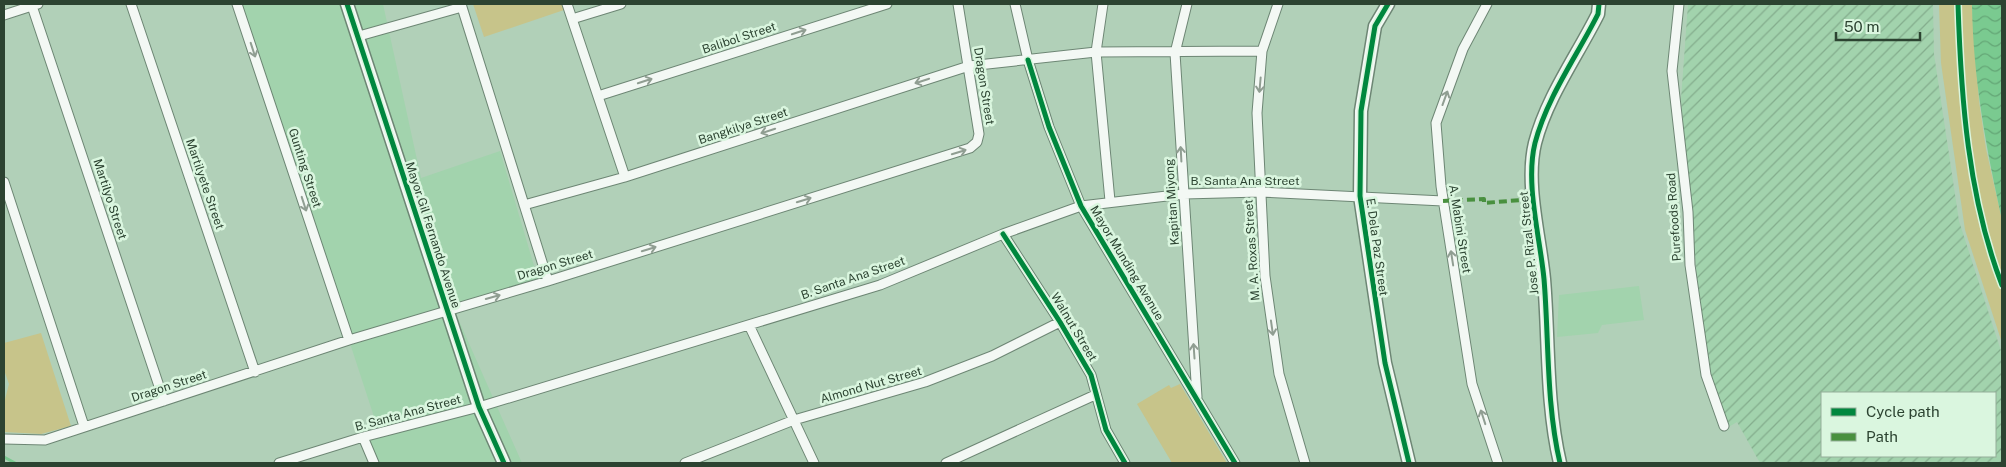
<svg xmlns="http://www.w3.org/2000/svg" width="2006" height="467" font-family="'Public Sans',sans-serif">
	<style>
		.built { fill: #a2d3ad }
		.industrial { fill: url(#industrial-furrows); fill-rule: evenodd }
		.green { fill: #c7c48a }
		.water { fill: url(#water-waves) }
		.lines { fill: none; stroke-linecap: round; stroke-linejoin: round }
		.stream { stroke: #7aca90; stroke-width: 3 }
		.street-casing { stroke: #6d8674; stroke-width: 11 }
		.secondary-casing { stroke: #6d8674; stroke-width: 15 }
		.street { stroke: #f3f8f4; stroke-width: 9 }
		.secondary { stroke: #f3f8f4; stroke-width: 12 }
		.quiet { stroke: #49903f; stroke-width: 4; stroke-dasharray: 8 4; stroke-linecap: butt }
		.cycleway-casing { stroke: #daf6df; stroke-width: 8 }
		.cycleway { stroke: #00873e; stroke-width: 5 }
		.oneway { stroke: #909e92 }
		.labels { text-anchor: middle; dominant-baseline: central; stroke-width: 5; stroke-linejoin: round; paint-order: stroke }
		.street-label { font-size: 12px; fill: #2c4331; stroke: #daf6df }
	</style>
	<defs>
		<pattern id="industrial-furrows" width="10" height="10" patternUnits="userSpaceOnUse" patternTransform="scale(1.25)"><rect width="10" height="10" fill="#a2d3ad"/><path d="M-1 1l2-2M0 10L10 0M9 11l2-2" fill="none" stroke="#84ad8d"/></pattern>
		<pattern id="water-waves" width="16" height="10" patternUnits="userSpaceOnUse" patternTransform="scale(1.25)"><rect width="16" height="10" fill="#7aca90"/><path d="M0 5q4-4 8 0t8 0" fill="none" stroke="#64a676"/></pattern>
	</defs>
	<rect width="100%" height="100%" fill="#b1d0b8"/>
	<!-- built -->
	<path class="built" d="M239,4H383L421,178L500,151L540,286L456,314L522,463H378L368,442L380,435Z
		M1639,286L1644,320L1602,325L1598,333L1557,337L1559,295Z"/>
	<!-- industrial -->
	<path class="industrial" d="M1688,4H1933L1934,54L1959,221L2002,354V463H1760L1737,422L1727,428L1714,404L1700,311L1681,99ZM1822,393H1995V456H1822Z"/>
	<!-- green -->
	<path class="green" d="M473,4H562L564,10L484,37Z
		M1939,4H1972L1979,101L1986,149L2002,220V343L1965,230L1941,63Z
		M41,333L71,426L41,434L4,432V403L9,384L4,370V343Z
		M1180,384L1227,463H1172L1137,404L1169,385L1171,388Z"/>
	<!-- water -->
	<path class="water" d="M1972,4H2002V220C1986,148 1973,78 1972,4Z"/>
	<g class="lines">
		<!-- stream -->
		<path class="stream" d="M4,457L15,463"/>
		<!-- street casing -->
		<g class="street-casing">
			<path id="street" d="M131,4L255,372
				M237,4L349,340
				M461,4L548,281
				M567,4L625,177
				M1015,4L1028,60L1049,127L1081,206L1235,463
				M1103,4L1096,52L1110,201
				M1187,4L1175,53L1197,397
				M1278,4L1262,51L1257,113L1265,276L1279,374L1305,463
				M1487,4L1463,49L1436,123L1441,186L1472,384L1498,463
				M1679,4L1672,71L1688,212L1690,265L1706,375L1724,426
				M32,6L164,401
				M4,15L38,4
				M572,19L621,4
				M359,36L462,7
				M598,96L887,4
				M4,182L84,426
				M524,205L625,177L969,66L1096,52L1262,51
				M1003,234L1060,322L1091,375L1106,430L1125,463
				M749,325L814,463
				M363,437L374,463
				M4,439L45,440L349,340L548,281L970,148L977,142L979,134L958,4
				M279,463L363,437L479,407L880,285L1003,234L1081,206L1184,194L1260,192L1443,201
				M685,463L794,420L925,382L992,356L1060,322
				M946,463L1095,395"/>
		</g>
		<!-- secondary casing -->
		<g class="secondary-casing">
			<path id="secondary" d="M347,4L479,407L504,463
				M1388,4L1375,26L1361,111L1360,196L1385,363L1409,463
				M1560,463C1546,403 1549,339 1544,279C1540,237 1525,184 1535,143C1547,97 1577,56 1598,14L1599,4"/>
		</g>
		<!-- street -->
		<use href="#street" class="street"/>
		<!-- secondary -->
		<use href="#secondary" class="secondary"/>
		<!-- quiet -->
		<path class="quiet" d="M1443,201L1484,199V203L1534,199"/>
		<!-- cycleway casing -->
		<g class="cycleway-casing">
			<path id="cycleway" d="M347,4L479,407L504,463
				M1388,4L1375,26L1361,111L1360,196L1385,363L1409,463
				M1958,4C1961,98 1968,197 2002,285
				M1028,60L1049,127L1081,206L1235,463
				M1003,234L1060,322L1091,375L1106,430L1125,463
				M1560,463C1546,403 1549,339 1544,279C1540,237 1525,184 1535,143C1547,97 1577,56 1598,14L1599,4"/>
		</g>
		<!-- cycleway -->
		<use href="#cycleway" class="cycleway"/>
	</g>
	<!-- one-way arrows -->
	<defs><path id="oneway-shaft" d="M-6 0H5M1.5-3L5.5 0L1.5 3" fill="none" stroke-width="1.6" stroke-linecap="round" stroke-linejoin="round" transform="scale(1.25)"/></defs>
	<g class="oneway">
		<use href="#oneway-shaft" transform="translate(799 32) rotate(-18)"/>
		<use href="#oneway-shaft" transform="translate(253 50) rotate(72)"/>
		<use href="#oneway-shaft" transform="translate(645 81) rotate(-18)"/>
		<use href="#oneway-shaft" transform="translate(922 81) rotate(162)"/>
		<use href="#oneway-shaft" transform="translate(1260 85) rotate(95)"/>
		<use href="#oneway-shaft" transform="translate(1445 98) rotate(-70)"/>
		<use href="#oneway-shaft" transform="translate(768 131) rotate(162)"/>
		<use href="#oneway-shaft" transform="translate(959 152) rotate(-17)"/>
		<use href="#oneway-shaft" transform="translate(1181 154) rotate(-93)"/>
		<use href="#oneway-shaft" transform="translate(804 200) rotate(-17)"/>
		<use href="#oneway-shaft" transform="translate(304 204) rotate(72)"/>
		<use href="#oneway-shaft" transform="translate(649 249) rotate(-17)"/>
		<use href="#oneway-shaft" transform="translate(1452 258) rotate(-99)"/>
		<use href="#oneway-shaft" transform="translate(493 297) rotate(-16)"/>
		<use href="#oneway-shaft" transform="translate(1272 328) rotate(82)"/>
		<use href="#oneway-shaft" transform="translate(1194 351) rotate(-94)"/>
		<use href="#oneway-shaft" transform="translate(1483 417) rotate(-108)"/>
	</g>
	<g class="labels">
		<!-- street labels -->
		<g class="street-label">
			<text transform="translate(739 38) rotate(-18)">Balibol Street</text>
			<text transform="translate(984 86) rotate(81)">Dragon Street</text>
			<text transform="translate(743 126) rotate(-18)">Bangkilya Street</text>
			<text transform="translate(305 168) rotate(72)">Gunting Street</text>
			<text x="1245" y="181">B. Santa Ana Street</text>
			<text transform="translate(205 184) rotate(71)">Martilyete Street</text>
			<text transform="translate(110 199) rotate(72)">Martilyo Street</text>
			<text transform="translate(1172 202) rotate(-94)">Kapitan Miyong</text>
			<text transform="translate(1674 217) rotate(-94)">Purefoods Road</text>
			<text transform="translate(1460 229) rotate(81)">A. Mabini Street</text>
			<text transform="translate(433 235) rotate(72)">Mayor Gil Fernando Avenue</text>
			<text transform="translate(1529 243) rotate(-96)">Jose P. Rizal Street</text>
			<text transform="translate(1377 247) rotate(82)">E. Dela Paz Street</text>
			<text transform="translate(1252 250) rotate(-94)">M. A. Roxas Street</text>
			<text transform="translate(1127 263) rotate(59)">Mayor Munding Avenue</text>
			<text transform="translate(555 265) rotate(-17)">Dragon Street</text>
			<text transform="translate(853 278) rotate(-19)">B. Santa Ana Street</text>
			<text transform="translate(1074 327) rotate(59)">Walnut Street</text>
			<text transform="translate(871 385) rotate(-16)">Almond Nut Street</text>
			<text transform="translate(169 386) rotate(-18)">Dragon Street</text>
			<text transform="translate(408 413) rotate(-15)">B. Santa Ana Street</text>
		</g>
	</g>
	<!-- border -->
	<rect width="2006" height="467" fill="none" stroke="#2c4331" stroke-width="10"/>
	<!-- legend -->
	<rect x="1821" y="392" width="175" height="65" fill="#daf6df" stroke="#94ae99"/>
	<rect x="1831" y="408" width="25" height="8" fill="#00873e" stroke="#94ae99"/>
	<text x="1866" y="417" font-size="15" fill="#2c4331">Cycle path</text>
	<rect x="1831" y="433" width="25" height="8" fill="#49903f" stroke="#94ae99"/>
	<text x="1866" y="442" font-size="15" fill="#2c4331">Path</text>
	<!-- scale -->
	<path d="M1836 32v8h84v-8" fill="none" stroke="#2c4331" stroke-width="2.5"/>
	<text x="1844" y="32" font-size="15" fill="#2c4331" stroke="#daf6df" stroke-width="4" paint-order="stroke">50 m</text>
</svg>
